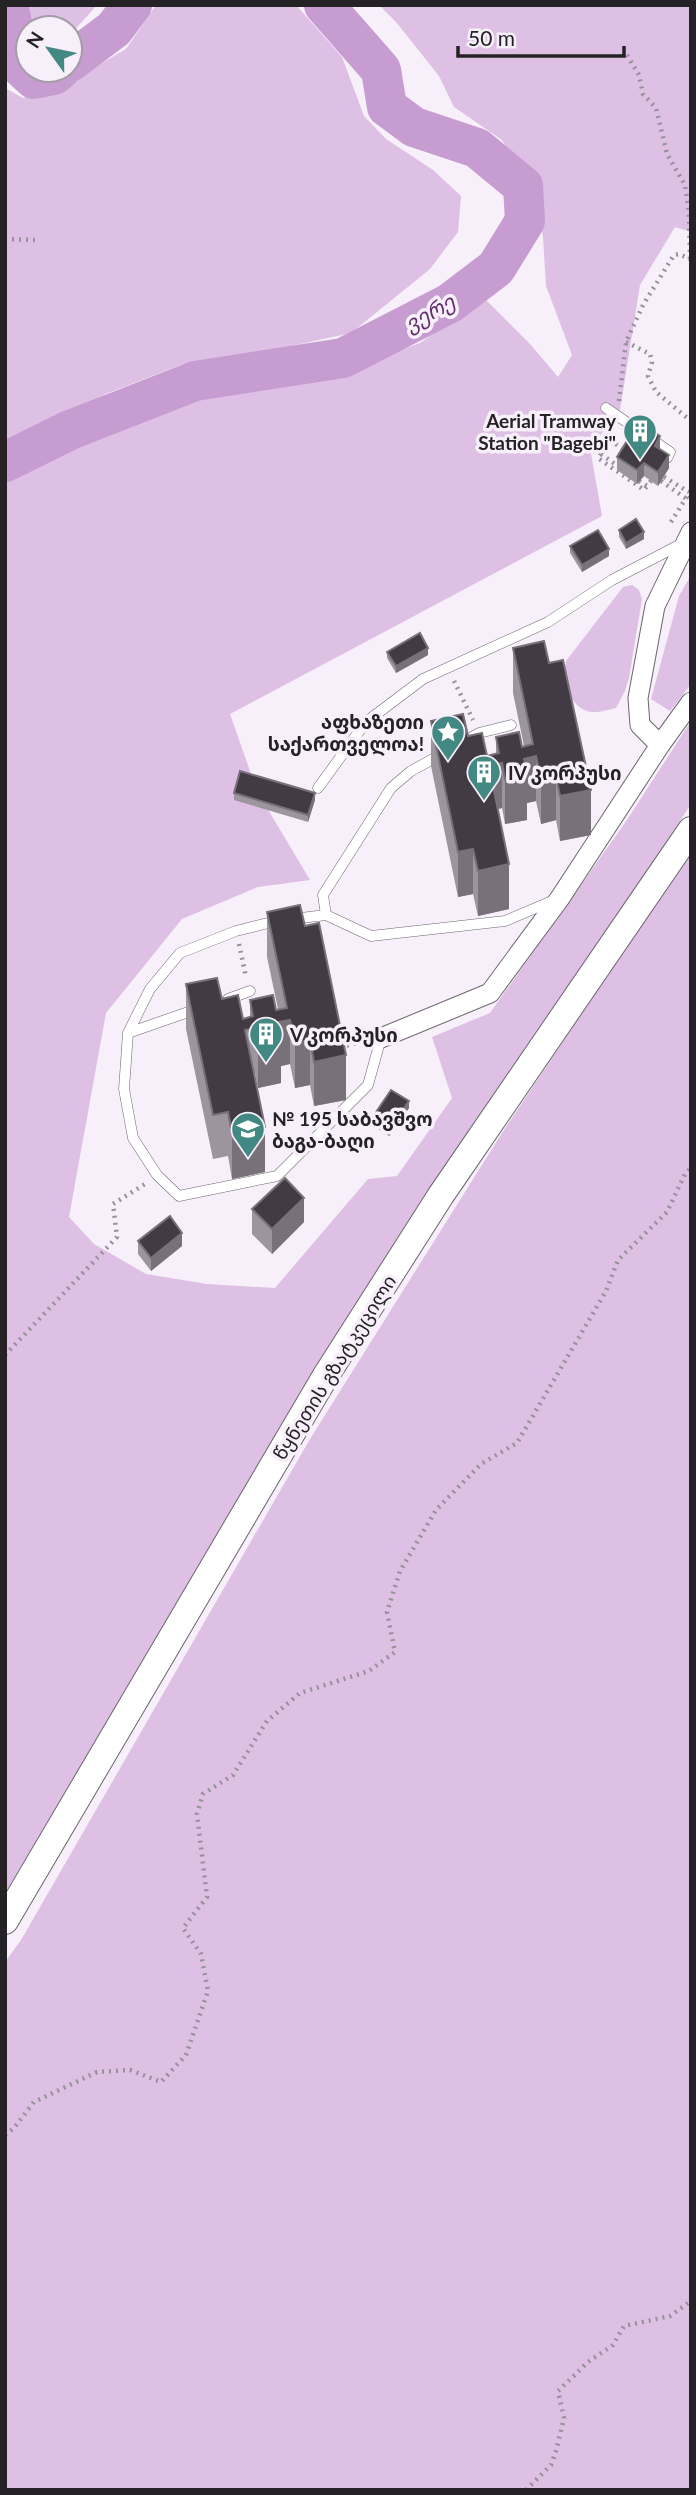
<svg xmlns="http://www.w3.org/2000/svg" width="696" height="2495" font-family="Lato,'Noto Sans Georgian',sans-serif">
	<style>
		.green { fill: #ddc0e4 }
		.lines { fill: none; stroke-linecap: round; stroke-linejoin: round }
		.river { stroke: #c79cd1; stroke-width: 40 }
		.lane-casing { stroke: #6c656e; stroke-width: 11 }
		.street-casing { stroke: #6c656e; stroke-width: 21 }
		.secondary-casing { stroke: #6c656e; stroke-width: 28 }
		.path { stroke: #979199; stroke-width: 4.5; stroke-dasharray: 2 5; stroke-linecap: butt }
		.lane { stroke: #fff; stroke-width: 10 }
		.street { stroke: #fff; stroke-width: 19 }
		.secondary { stroke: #fff; stroke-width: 26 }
		.wall { fill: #9c959e }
		.shaded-wall { fill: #78717a }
		.building { fill: #423b43; stroke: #78717a; stroke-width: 2 }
		.labels { text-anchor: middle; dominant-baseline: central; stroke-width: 7; stroke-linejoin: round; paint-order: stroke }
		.poi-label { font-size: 19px; font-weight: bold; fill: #252226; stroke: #f7eff9; text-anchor: start }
		.street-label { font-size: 19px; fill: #252226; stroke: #f7eff9 }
		.water-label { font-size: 21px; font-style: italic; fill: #602c6c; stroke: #f7eff9 }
	</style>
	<rect width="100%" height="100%" fill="#f7eff9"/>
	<!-- green -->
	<path class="green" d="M23,5H97L70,35V28H28V42Z
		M156,5H296L342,57L364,116L386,139L433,170L461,196L458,232L430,269L351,333L231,359L183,364L108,393L5,440V88L23,98L70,82L126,49Z
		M379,5H691V232L675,227L640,285L620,410L590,448L602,516L230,714L257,791L310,880L258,887L182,919L106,1013L69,1217L94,1244L146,1274L207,1284L275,1288L368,1179L397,1176L452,1098L432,1037L490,1013L627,820L691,721V804L361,1305L5,1896V482L120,424L218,392L324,376L420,343L484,298L530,344L558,377L572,355L546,286L543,237L537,200L502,140L454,107L439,76L396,22Z
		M691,575V684L670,711L651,699L679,596Z
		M632,585L639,590L642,599L629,678L625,691L616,708C607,710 595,714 587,711C568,705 563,678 566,661L623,587Z
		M691,850V2490H5V1962L21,1940L310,1439L502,1133Z"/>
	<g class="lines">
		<!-- river -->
		<path class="river" d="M8,5L22,68L34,79L54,75L60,70
			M70,62L114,29L132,5
			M5,462L70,430L195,381L343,358L450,303L496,268L525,221L523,186L477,148L414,127L387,107L381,70L324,5"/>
		<!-- lane casing -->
		<g class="lane-casing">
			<path id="lane" d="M606,408L670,452L667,458
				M465,741L479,733L511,725
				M318,788L366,722L423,679L548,622L612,580L683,543
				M326,915L323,895L391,788L411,771L442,754
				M228,999L250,991
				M128,1033L197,1009
				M381,1038L368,1085L277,1176L179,1196L157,1175L133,1138L124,1089L128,1033L150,989L180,953L236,931L276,921L326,915L371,936L505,921L552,901"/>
		</g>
		<!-- street casing -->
		<g class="street-casing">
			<path id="street" d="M660,745L640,725L638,698L655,606L691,532
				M381,1038L490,993L560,898L660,745L691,702"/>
		</g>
		<!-- secondary casing -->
		<g class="secondary-casing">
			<path id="secondary" d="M5,1921L325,1377L441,1195L691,830"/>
		</g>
		<!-- path -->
		<path class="path" d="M627,55L639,75L643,94L656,108L667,154L685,185L689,212L690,259
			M5,239L35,240
			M626,342L650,354L652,362L648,376L656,392L691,421
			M619,401L626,342L643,305L674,255L679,254L690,259
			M610,440L627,452
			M601,454L598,458L644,490L647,486
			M601,454L619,467
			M664,477L689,492
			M639,481L647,486L651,481
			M661,481L688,500L691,496
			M671,522L691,490
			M454,681L473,720
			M584,782L616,775
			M239,944L246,977
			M340,1047L362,1042
			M5,1355L117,1237L113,1204L145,1184
			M5,2135L14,2128L34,2102L97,2072L130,2070L161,2082L186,2055L208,1991L201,1954L183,1928L207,1897L197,1814L203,1794L233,1775L267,1721L300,1693L369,1671L395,1652L387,1612L400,1571L436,1510L481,1464L517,1443L606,1291L618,1260L667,1212L685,1174L691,1168
			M526,2490L551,2465L556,2451L564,2418L558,2391L588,2362L613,2345L624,2326L670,2316L691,2301"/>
		<!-- lane -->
		<use href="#lane" class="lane"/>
		<!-- street -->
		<use href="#street" class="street"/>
		<!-- secondary -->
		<use href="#secondary" class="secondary"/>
	</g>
	<!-- wall -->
	<path class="wall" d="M660,449L669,468L658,486L644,476L637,484L617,470V457Z
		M619,530L644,539L626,549L619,537Z
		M570,546L609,556L582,572L570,553Z
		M513,648L549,663L591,835L560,841L556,820L541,824L536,801L527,803V820L505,824L502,808L498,809L509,909L478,916L473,894L458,897L431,766V721L468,736L487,756L496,754V737L522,747L524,746L513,693Z
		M387,652L428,655L396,673L387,658Z
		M234,793L315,800L308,822L234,800Z
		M267,912L305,926L346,1100L314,1106L310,1085L295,1088L290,1064L281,1066V1083L258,1088L255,1073H254L265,1172L232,1179L228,1156L213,1159L186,1029V984L222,999L243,1019L250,1017V1000L276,1010L278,1009L267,957Z
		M409,1108L389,1136L372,1125V1118Z
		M252,1209L304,1222L272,1254L252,1234Z
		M138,1241L182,1246L151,1271L138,1254Z"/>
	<!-- shaded-wall -->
	<path class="shaded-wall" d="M660,436V450L655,446Z
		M669,455V468L658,486V472Z
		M644,463V476L637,484V470Z
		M644,532V539L626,549V543Z
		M609,549V556L582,572V565Z
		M428,648V655L396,673V666Z
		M536,756V801L527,803V820L505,824V779L524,759Z
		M502,763V808L489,811V766Z
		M556,776V820L541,824V779Z
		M591,790V835L560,841V796Z
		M315,793V800L308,822V815Z
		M473,849V894L458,897V852Z
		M509,864V909L478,916V871Z
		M290,1020V1064L281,1066V1083L258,1088V1043L278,1022Z
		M310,1040V1085L295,1088V1043Z
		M346,1055V1100L314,1106V1062Z
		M409,1101V1108L389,1136V1129Z
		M265,1127V1172L232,1179V1134Z
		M304,1198V1222L272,1254V1229Z
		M182,1233V1246L151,1271V1258Z"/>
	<!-- building -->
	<path class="building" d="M641,423L660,436L655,446L669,455L658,472L644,463L637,470L617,457L630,436Z
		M636,519L644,532L626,543L619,530Z
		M598,530L609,549L582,565L570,546Z
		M420,633L428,648L396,666L387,652Z
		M544,641L549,663L563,660L591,790L560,796L556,776L541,779L536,756L524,759L527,775L505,779L502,763L489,766L509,864L478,871L473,849L458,852L431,721L463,714L468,736L482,733L487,756L499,753L496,737L519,732L522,747L533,744L513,648Z
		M240,771L315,793L308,815L234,793Z
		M300,905L305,926L319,923L346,1055L314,1062L310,1040L295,1043L290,1020L278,1022L281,1038L258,1043L255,1028L245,1030L265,1127L232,1134L228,1112L213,1115L186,984L217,978L222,999L238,995L243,1019L253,1016L250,1000L273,995L276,1010L287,1008L267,912Z
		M391,1090L409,1101L389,1129L372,1118Z
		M285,1178L304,1198L272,1229L252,1209Z
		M170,1216L182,1233L151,1258L138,1241Z"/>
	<!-- icons -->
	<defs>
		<g id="building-pin" transform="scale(1.75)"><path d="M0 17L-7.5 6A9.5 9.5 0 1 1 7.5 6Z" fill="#428983" stroke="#f7eff9"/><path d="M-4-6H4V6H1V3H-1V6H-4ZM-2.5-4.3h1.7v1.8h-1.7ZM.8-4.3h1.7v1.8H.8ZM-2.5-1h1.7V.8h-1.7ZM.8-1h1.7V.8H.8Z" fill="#fff"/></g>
		<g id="sight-pin" transform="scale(1.75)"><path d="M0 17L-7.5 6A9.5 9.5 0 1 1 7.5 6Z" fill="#428983" stroke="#f7eff9"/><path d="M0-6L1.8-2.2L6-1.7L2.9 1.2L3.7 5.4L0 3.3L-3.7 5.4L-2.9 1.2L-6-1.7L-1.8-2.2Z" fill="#fff"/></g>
		<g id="school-pin" transform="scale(1.75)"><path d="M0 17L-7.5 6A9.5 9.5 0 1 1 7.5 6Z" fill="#428983" stroke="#f7eff9"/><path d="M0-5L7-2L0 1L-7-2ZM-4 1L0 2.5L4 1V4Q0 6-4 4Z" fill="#fff"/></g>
	</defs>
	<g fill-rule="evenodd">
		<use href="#building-pin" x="640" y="431"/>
		<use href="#sight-pin" x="448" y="732"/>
		<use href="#building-pin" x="484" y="772"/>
		<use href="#building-pin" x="266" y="1034"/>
		<use href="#school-pin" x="248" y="1129"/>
	</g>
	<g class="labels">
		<!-- poi labels -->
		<g class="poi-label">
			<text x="616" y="420" text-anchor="end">Aerial Tramway<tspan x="616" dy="22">Station "Bagebi"</tspan></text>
			<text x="424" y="721" text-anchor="end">აფხაზეთი<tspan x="424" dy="22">საქართველოა!</tspan></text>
			<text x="508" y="772">IV კორპუსი</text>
			<text x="290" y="1034">V კორპუსი</text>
			<text x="272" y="1118">№ 195 საბავშვო<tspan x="272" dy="22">ბაგა-ბაღი</tspan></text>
		</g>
		<!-- street labels -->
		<g class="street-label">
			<text transform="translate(334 1367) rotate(-58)">წყნეთის გზატკეცილი</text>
		</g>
		<!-- water labels -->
		<g class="water-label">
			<text transform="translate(429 312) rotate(-29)">ვერე</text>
		</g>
	</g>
	<!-- border -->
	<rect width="696" height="2495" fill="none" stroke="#252226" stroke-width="14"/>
	<!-- north arrow -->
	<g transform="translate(49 49) rotate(303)"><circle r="33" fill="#f7eff9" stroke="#a39da5" stroke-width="2"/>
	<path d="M0-5L12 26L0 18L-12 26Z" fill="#428983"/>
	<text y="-10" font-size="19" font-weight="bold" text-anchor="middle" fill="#252226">N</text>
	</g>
	<!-- scale -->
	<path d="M458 46v10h166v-10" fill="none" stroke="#252226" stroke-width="3.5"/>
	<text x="468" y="46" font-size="21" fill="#252226" stroke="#f7eff9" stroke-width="5" paint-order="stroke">50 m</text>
</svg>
